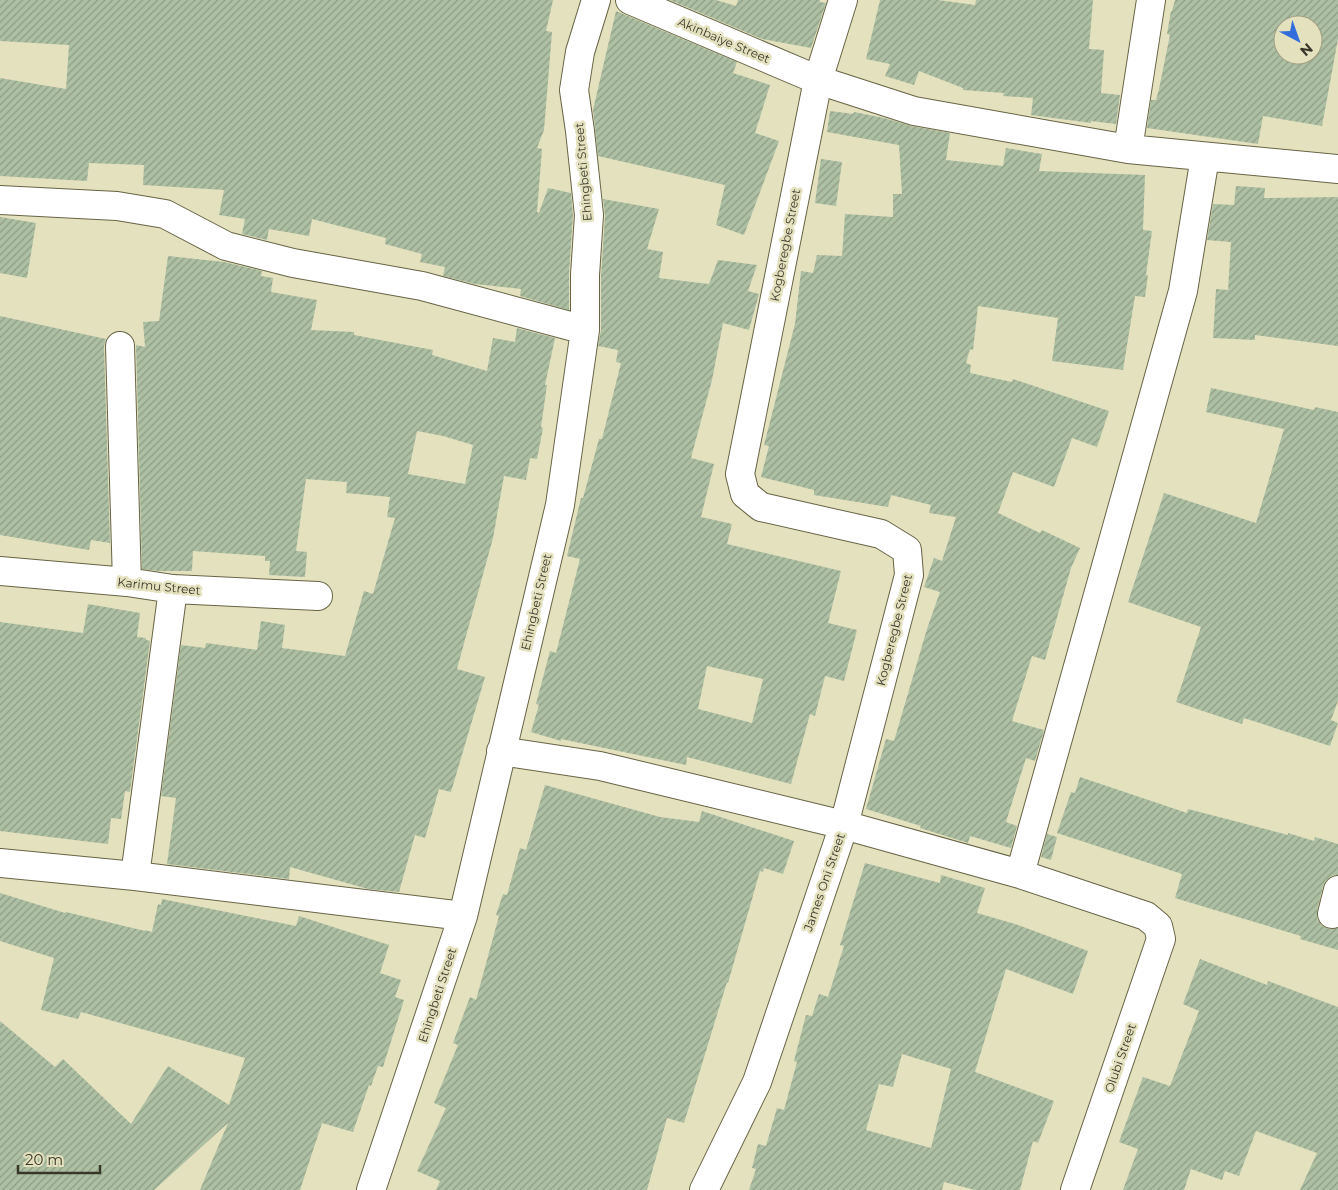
<svg xmlns="http://www.w3.org/2000/svg" width="1338" height="1190" font-family="Montserrat,sans-serif">
	<style>
		.building { fill: url(#building-hatch); fill-rule: evenodd }
		.lines { fill: none; stroke-linecap: round; stroke-linejoin: round }
		.minor-casing { stroke: #676446; stroke-width: 30 }
		.minor { stroke: #fff; stroke-width: 28 }
		.labels { text-anchor: middle; dominant-baseline: central; stroke-width: 5; stroke-linejoin: round; paint-order: stroke }
		.street-label { font-size: 12px; fill: #38372a; stroke: #e4e1bf }
	</style>
	<defs>
		<pattern id="building-hatch" width="6" height="6" patternUnits="userSpaceOnUse" patternTransform="scale(1.25)"><rect width="6" height="6" fill="#adc0a3"/><path d="M-1 1l2-2M0 6l6-6M5 7l2-2" fill="none" stroke="#8e9d85"/></pattern>
	</defs>
	<rect width="100%" height="100%" fill="#e4e1bf"/>
	<!-- building -->
	<path class="building" d="M0,0H553L546,31L552,32L544,130L537,148L542,149L537,212L539,213L548,188L571,193L573,215L569,274V310L520,296L521,289L475,284L443,276L445,267L420,262L422,254L385,244L386,238L312,219L309,236L269,229L267,240L242,234L245,219L219,215L224,190L143,185L144,165L89,163L87,181L0,176V78L66,89L69,45L0,41Z
		M670,0H716L736,6L738,0H820V2L826,3L811,48L762,39Z
		M880,0H938L975,5L976,0H1093L1089,49L1104,50L1101,93L1120,95L1116,124L1091,121V123L1031,115L1033,98L1003,96L1004,93L963,90V88L919,71L914,85L885,76L890,64L866,59Z
		M1175,0H1338V39L1322,126L1263,116L1258,144L1147,128L1151,100H1156L1159,89L1170,35L1167,34L1171,11H1172ZM1283,25H1313V55H1283Z
		M616,11L737,62L733,73L770,85L755,133L779,141L744,235L716,225L725,185L598,156L593,110Z
		M830,111L853,114L854,112L884,118L911,126L950,133L946,160L1003,166L1006,148L1042,154L1039,171L1145,175L1143,230L1152,231L1146,275H1148L1145,297L1135,296L1123,370L1052,361L1058,318L978,306L973,350L970,349L966,363L971,365L970,373L1012,382L1013,379L1109,411L1097,447L1072,438L1054,487L1013,472L998,513L1040,533L1042,530L1080,548L1071,568L1045,660L1032,656L1012,721L1044,730L1035,761L1026,758L1006,822L1017,826L1011,848L970,836L968,843L920,828L921,826L866,809L886,739L894,741L927,629L940,592L924,587L934,558L942,561L956,517L929,513L931,505L891,495L888,507L814,495V490L761,477L769,446L764,445L795,324L801,271L813,273L817,255L842,256L845,214L893,217V194H902L899,145L827,132Z
		M821,159L842,162L836,206L815,203Z
		M1236,186L1265,188L1264,198L1338,197V346L1255,335V340L1213,338L1216,289L1228,290L1231,242L1207,240L1213,204L1234,205Z
		M603,199L659,209L647,249L663,252L659,278L709,284L718,260L757,265L748,291L759,294L749,330L723,323L712,380L691,458L714,464L701,517L732,524L727,544L841,571L828,623L857,630L844,681L825,676L815,716L810,714L791,784L687,757L686,765L561,739V741L531,732L539,705L536,704L550,651L556,653L580,559L567,556L581,498H583L599,439H602L621,363L616,362L618,350L598,346L601,330V276L605,216ZM707,666L763,679L752,723L698,709Z
		M0,217L36,223L27,278L0,273Z
		M168,256L224,262L262,271L261,276L273,278L271,292L317,300L311,330L354,332V335L433,350L432,355L487,371L493,338L515,342L517,328L555,338L545,385H547L541,427L543,428L537,459L530,458L526,480L504,476L493,538L457,669L485,677L451,792L439,789L425,838L415,835L399,892L368,889L290,867L289,879L167,864L176,798L161,796L181,645L205,648L206,643L257,650L261,621L285,625L282,648L345,656L364,591L373,594L395,518L387,517L390,497L346,493L347,482L306,479L296,551L307,552L305,577L269,575L270,561H265V556L193,551L192,571H158L142,569L136,345L145,347L143,322L159,321ZM417,431L443,436L473,445L465,484L408,474Z
		M0,316L106,339L104,346L110,543L91,540L89,550L0,535Z
		M1211,388L1314,410L1315,407L1338,412V701L1331,720L1338,723L1330,746L1244,718L1242,724L1176,702L1201,627L1128,602L1164,493L1256,523L1284,429L1206,412Z
		M88,604L140,613L137,637L146,638V640L150,641L130,792L125,791L121,819L111,818L108,844L0,831V622L83,633Z
		M1080,777L1187,813L1188,809L1288,835V833L1314,841L1315,837L1338,844V875H1333L1326,880L1323,886L1317,911V919L1322,926L1329,929L1338,928V950L1300,939L1301,936L1175,898L1182,874L1057,833L1071,792L1075,793Z
		M545,785L660,817L699,822L702,811L794,841L783,874L764,868L763,872L760,871L728,983L727,982L684,1123L667,1118L647,1190H436L440,1181L417,1171L446,1108L434,1103L458,1045L453,1043L470,997L476,1000L499,916L496,915L503,894L507,895L520,848L526,850Z
		M1047,834L1057,837L1051,860L1041,857Z
		M865,863L940,883L941,875L985,888L977,913L1015,924L1088,951L1073,994L1006,969L975,1072L1054,1101L1038,1143L1033,1141L1020,1190H975L944,1182L942,1190H749L756,1169L752,1168L758,1144L766,1146L777,1108L784,1110L797,1062L794,1061L806,1015L812,1016L819,994L828,997L844,946L840,945ZM902,1054L951,1069L931,1148L866,1130L879,1084L893,1087Z
		M0,893L65,913L66,912L145,931V930L152,932L158,904L161,905L162,899L296,926L299,916L389,945L380,973L401,980L395,997L404,1000L383,1067L378,1066L371,1086L369,1085L353,1132L322,1123L300,1190H200L228,1123L154,1190H0V1021L55,1067L63,1059L131,1124L168,1066L229,1105L245,1058L81,1012L78,1019L41,1010L54,958L0,941Z
		M1200,959L1267,985L1268,981L1338,1007V1190H1300L1317,1153L1256,1131L1239,1176L1225,1171L1222,1180L1191,1169L1184,1190H1123L1138,1149L1119,1142L1143,1077L1170,1086L1199,1011L1183,1004Z"/>
	<g class="lines">
		<!-- minor casing -->
		<g class="minor-casing">
			<path id="minor" d="M630,0L818,80L914,111L1128,149L1338,169
				M1128,149L1151,0
				M0,200L117,206L165,214L226,246L293,263L422,286L585,330
				M120,346L127,582
				M0,571L127,582L173,589L318,596
				M501,751L600,766L844,825L1020,874L1146,916L1158,926L1161,939L1075,1190
				M0,863L135,876L463,916
				M1020,874L1183,291L1205,157
				M135,876L173,589
				M1332,914L1338,890
				M371,1190L463,916L560,505L585,330V275L589,215L580,131L574,90L580,52L596,0
				M704,1190L757,1082L844,825L909,575L907,550L881,534L761,507L745,494L740,474L818,80L843,0"/>
		</g>
		<!-- minor -->
		<use href="#minor" class="minor"/>
	</g>
	<g class="labels">
		<!-- street labels -->
		<g class="street-label">
			<text transform="translate(724 40) rotate(23)">Akinbaiye Street</text>
			<text transform="translate(583 172) rotate(-95)">Ehingbeti Street</text>
			<text transform="translate(785 245) rotate(-79)">Kogberegbe Street</text>
			<text transform="translate(159 586) rotate(6)">Karimu Street</text>
			<text transform="translate(536 602) rotate(-77)">Ehingbeti Street</text>
			<text transform="translate(894 630) rotate(-76)">Kogberegbe Street</text>
			<text transform="translate(824 882) rotate(-71)">James Oni Street</text>
			<text transform="translate(437 995) rotate(-72)">Ehingbeti Street</text>
			<text transform="translate(1120 1058) rotate(-71)">Olubi Street</text>
		</g>
	</g>
	<!-- north arrow -->
	<g transform="translate(1298 40) rotate(139)"><circle r="24" fill="#e4e1bf" stroke="#9f9d83"/>
	<path d="M0-4L9 19L0 12L-9 19Z" fill="#326ddb"/>
	<text y="-8" font-size="14" font-weight="bold" text-anchor="middle" fill="#38372a">N</text>
	</g>
	<!-- scale -->
	<path d="M18 1165v8h82v-8" fill="none" stroke="#38372a" stroke-width="2.5"/>
	<text x="25" y="1165" font-size="15" fill="#38372a" stroke="#e4e1bf" stroke-width="4" paint-order="stroke">20 m</text>
</svg>
